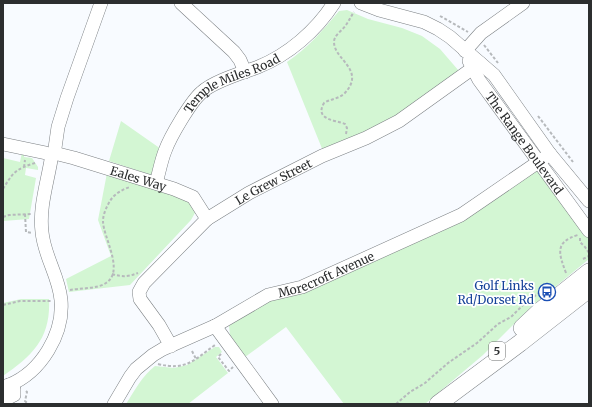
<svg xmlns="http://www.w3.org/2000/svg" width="592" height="407" font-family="Merriweather,serif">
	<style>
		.green { fill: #d3f6d3 }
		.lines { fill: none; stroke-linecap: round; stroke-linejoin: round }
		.minor-casing { stroke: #7c8084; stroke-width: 14 }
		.major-casing { stroke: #7c8084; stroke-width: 18 }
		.path { stroke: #b6b9bc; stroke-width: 2; stroke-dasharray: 3 2; stroke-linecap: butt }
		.minor { stroke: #fff; stroke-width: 13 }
		.major { stroke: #fff; stroke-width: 17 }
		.labels { text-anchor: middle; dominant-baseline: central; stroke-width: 3.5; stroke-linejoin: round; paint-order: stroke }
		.shield { fill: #fff; stroke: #6b6d6d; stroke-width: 1 }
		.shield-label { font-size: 11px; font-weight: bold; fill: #2c2e2f }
		.street-label { font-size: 12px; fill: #2c2e2f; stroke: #fff }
		.transit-label { font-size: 12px; fill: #164399; stroke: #fff; text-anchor: end }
	</style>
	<rect width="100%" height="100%" fill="#f8fbff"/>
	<!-- green -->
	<path class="green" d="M347,10L368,19L402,28L422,36L440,49L459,71L395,119L323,151L287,62C308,48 323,30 339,11Z
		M121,121L161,149L154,176L109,161Z
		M22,152L24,153V157L32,158L38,167V170L26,168L25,175L36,178L29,219L3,221V158L20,162Z
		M536,169L589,234V259L532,306L483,355L425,404H344L286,327L245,357L230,335L229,326L233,321L277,296L326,279Z
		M107,173L184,196L196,211L191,220L130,285L69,292L66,279L111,256L98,220Z
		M21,299H49C51,338 33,355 3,376V303Z
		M215,347H219L222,352L216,357L228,373L188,404H126C135,390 142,376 155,366L174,368L187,365Z"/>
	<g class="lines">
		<!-- minor casing -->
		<g class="minor-casing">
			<g id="minor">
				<path d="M181,3L234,52L240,60L245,72"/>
				<path d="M361,3L379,10L424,22L438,29L450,37L494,75L550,154L589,201"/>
				<path d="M465,51L481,33L523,3"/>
				<path id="s1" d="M469,61L479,80L589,231"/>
				<path d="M3,144L46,153"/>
				<path d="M55,148L58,127L67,98L101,3"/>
				<path id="s2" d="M58,154L74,158L174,189L193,197L207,219"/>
				<path id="s3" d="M156,183C159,173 161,161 165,151C170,137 191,101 202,92C214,81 242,73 258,67C288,55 316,31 334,3"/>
				<path d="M215,326L272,404"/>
				<path id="s4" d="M171,346L159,325L140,299L139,292L144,283L207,219L249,193L322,156L366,138L399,121L480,63"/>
				<path d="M9,385C41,372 64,334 61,300C59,276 44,256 42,232C39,208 47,184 51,160"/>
				<path d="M3,387L9,385L14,389V395L8,398"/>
				<path id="s5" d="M114,404L130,377L136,369L153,355L163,349L215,326L268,295L302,287L461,215L550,154"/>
			</g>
		</g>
		<!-- major casing -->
		<g class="major-casing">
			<path id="major" d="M522,328L540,311L589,272
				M438,404L520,343L589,289"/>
		</g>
		<!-- path -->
		<path class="path" d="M440,16L468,32
			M484,45L498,63
			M538,116L573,162
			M346,134L347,128L345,124C336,120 314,120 324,103C330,99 338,99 344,94C367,70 334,60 334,42C334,35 342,31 346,25C349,21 351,16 354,12
			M24,167L25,160
			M3,189C13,172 16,169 35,163
			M25,214L26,232L32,233
			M3,217L9,215L31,214
			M580,238V242L585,247L589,253
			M583,259L589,256
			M566,273C559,254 554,242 578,235
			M112,274C122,277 128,277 138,273
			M70,290C81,288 97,289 106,283C125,271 103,237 103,221C103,214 107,206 110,201C114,194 123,189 130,187
			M3,305L20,301H51
			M192,351L196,359
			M221,354L218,357L229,371L233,367
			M158,364C186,371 194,360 215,345
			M26,391L27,392L25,401L28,404
			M396,404L410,392L425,383L448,363L477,343L498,324L511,317L523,305L548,286"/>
		<!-- minor -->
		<use href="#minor" class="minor"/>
		<!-- major -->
		<use href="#major" class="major"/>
	</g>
	<!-- icons -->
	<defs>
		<g id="bus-ring" transform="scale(0.9)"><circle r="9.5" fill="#fff" stroke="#1a4fb4" stroke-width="1.5"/><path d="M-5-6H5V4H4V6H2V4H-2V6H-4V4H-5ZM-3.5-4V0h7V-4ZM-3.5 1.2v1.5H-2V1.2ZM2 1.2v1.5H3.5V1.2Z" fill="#1a4fb4"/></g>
	</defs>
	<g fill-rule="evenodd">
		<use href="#bus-ring" x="547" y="292"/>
	</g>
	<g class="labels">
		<!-- shield labels -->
		<rect class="shield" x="489" y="342" width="16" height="18" rx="3"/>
		<g class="shield-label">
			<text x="497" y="351">5</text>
		</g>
		<!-- street labels -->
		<g class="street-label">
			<text stroke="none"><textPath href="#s3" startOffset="133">Temple Miles Road</textPath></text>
			<text stroke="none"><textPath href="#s1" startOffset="99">The Range Boulevard</textPath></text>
			<text stroke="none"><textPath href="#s2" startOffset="84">Eales Way</textPath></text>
			<text stroke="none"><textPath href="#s4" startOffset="240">Le Grew Street</textPath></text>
			<text stroke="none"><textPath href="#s5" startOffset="255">Morecroft Avenue</textPath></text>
		</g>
		<!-- transit labels -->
		<g class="transit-label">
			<text x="534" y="285">Golf Links<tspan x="534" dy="14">Rd/Dorset Rd</tspan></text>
		</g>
	</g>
	<!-- border -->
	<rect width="592" height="407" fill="none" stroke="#2c2e2f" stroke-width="8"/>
</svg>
